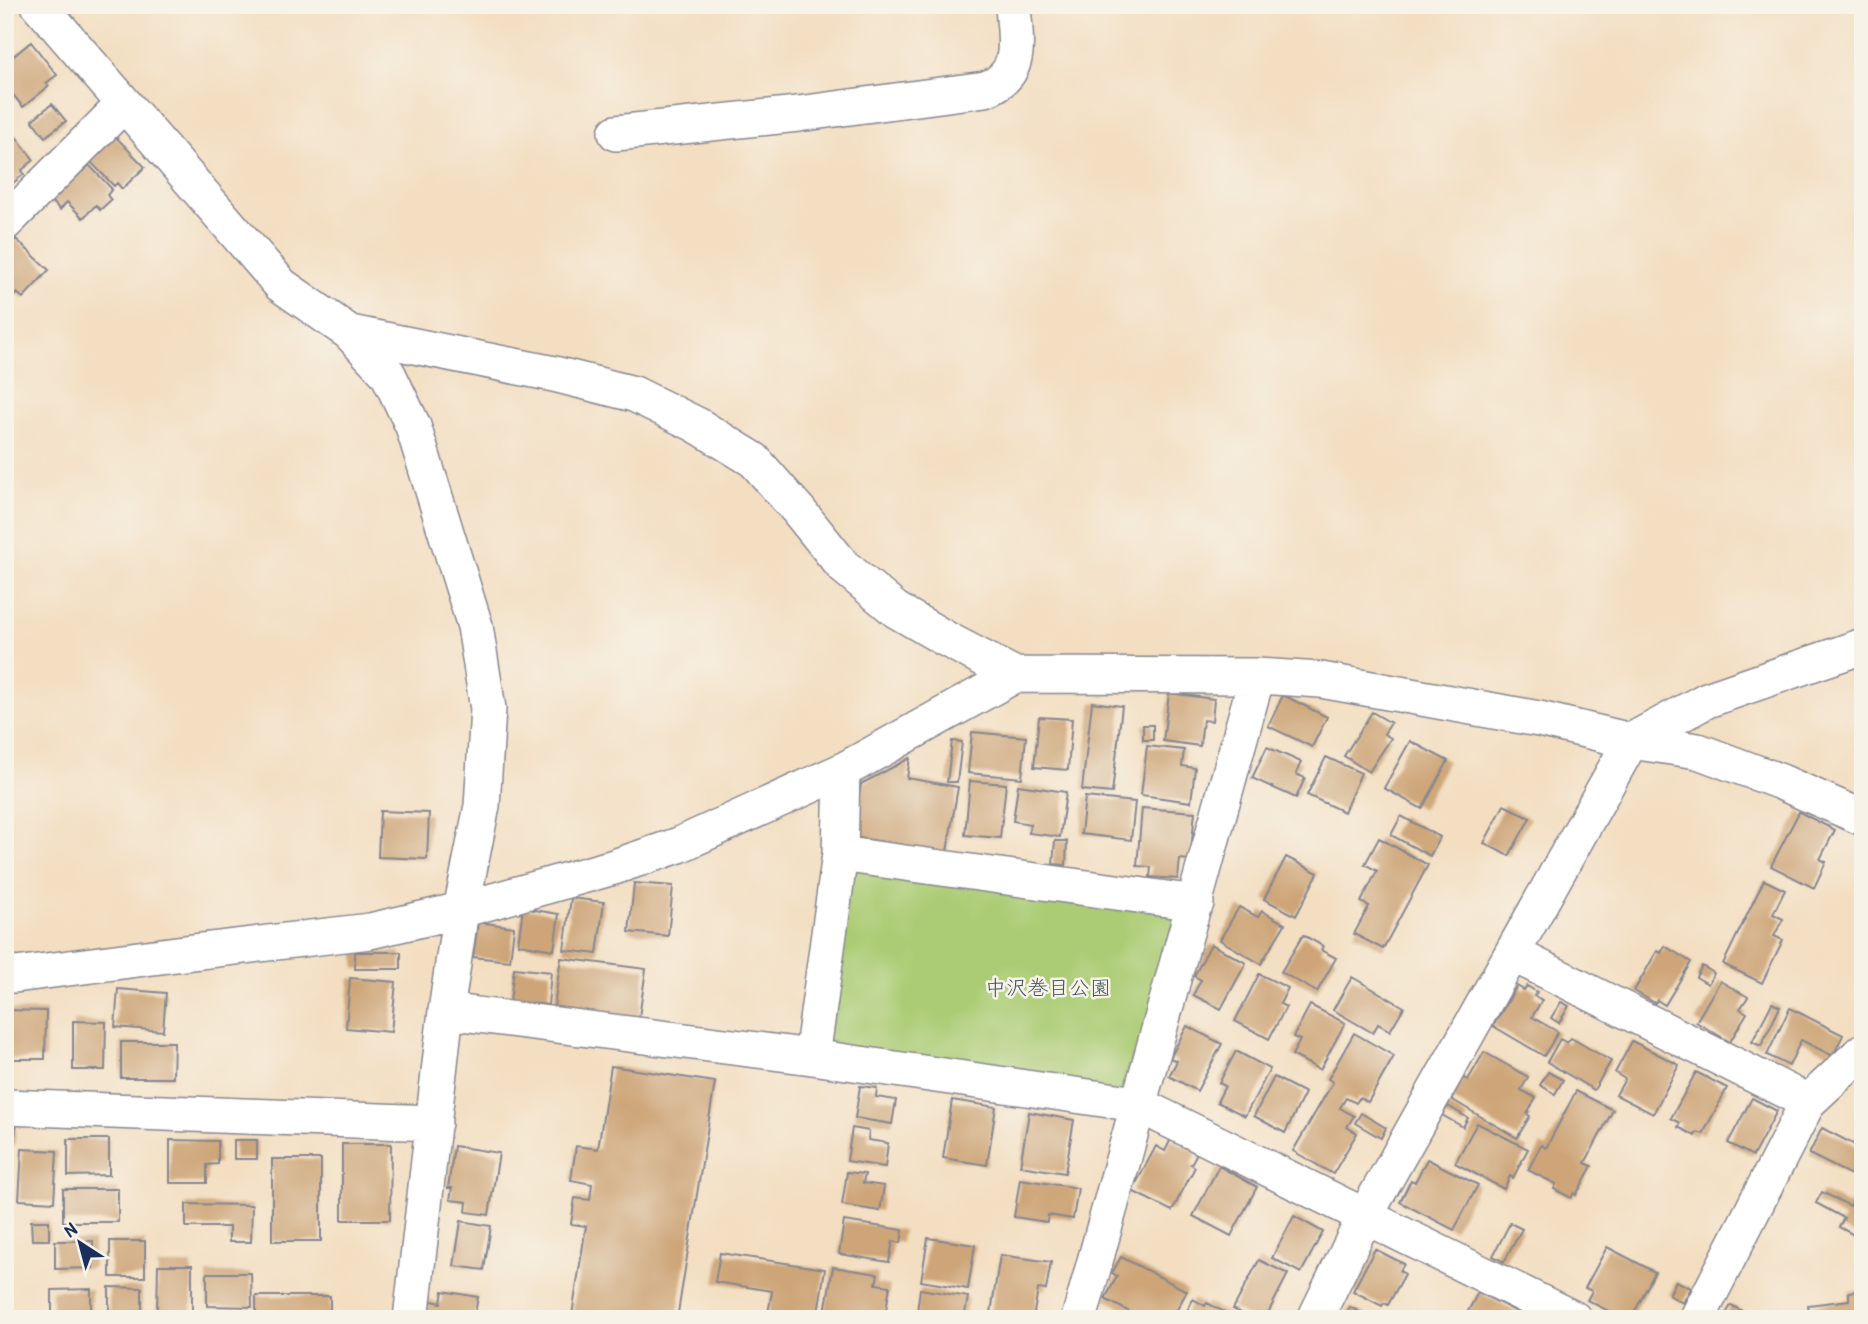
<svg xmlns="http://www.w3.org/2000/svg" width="1868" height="1324" font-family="'Patrick Hand','Klee One',sans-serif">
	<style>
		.green { fill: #abcc74; stroke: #637e69; stroke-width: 2 }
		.building { fill: #cda578 }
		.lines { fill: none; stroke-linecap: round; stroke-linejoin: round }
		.minor-casing { stroke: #878690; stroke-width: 38 }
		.minor { stroke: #fff; stroke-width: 35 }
		.labels { text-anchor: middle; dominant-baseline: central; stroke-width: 5; stroke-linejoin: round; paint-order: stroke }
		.park-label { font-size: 21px; fill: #3f5664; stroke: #f7f3e8 }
	</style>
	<rect width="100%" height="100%" fill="#f7f3e8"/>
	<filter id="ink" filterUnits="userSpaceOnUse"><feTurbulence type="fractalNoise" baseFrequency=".0143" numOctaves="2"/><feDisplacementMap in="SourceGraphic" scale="14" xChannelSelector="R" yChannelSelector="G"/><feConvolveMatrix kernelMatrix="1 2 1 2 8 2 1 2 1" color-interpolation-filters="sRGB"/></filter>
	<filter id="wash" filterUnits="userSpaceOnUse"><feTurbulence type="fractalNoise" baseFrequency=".00686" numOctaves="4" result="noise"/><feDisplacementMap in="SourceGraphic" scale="28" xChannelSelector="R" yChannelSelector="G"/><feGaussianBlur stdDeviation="1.57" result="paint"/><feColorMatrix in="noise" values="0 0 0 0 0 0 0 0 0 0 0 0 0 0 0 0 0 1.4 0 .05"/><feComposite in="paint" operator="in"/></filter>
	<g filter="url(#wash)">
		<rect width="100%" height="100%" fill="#f3dec1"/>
		<!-- green -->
		<path class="green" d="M840,854L1196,903L1137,1104L812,1057Z"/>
		<g id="blocks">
			<!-- building -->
			<path class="building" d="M31,42L57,75L46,83L49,86L23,107L5,85V63Z
				M52,104L66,121L45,137L32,120Z
				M11,130L34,160L22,170L24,174L13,183L10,179L5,183V134Z
				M114,135L145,167L122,189L117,183L114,186L88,159Z
				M89,165L112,189L107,195L111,200L100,210L96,205L83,218L67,202L60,210L48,197L79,166L84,171Z
				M16,239L49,270L23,298L17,293L5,306V250Z
				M1169,693L1214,699L1212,721L1203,720L1200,746L1163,741Z
				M1283,695L1327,717L1312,747L1268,726Z
				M1092,702L1122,706L1112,793L1082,790Z
				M1372,712L1391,723L1384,734L1391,738L1369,772L1344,756Z
				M1039,717L1072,719L1068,770L1034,767Z
				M1143,725H1153V740H1143Z
				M972,732L1026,737L1022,778L968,773Z
				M952,741L962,742L957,782H947Z
				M1410,741L1448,761L1422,809L1384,788Z
				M1147,746L1184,750L1182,766L1195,768L1191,802L1141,795Z
				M1267,747L1301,762L1296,774L1305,778L1296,798L1252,778Z
				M1326,757L1361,773L1344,812L1307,795Z
				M910,758L907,778L958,787L947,852L859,838L852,828L861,784Z
				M970,781L1006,784L1000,838L965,835Z
				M1018,785L1066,792L1060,837L1029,833L1030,824L1013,821Z
				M1085,797L1135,802L1131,840L1081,834Z
				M1504,805L1530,818L1509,856L1484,843Z
				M1142,808L1195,812L1190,860L1180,859L1178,879L1150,877L1151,867L1137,866Z
				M380,811L429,813L427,859L378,857Z
				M1799,812L1835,830L1820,859L1826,862L1814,888L1771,866Z
				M1401,816L1440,837L1430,856L1391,835Z
				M1379,838L1428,865L1383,949L1354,934L1369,906L1361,902L1377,871L1365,864Z
				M1055,841H1067L1066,865L1053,864Z
				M1286,857L1318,873L1296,916L1264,899Z
				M1764,880L1785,890L1773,914L1783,919L1774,936L1783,940L1762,983L1723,964Z
				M634,883L673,886L668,936L629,932Z
				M571,898L604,902L597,954L564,950Z
				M1239,907L1258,917L1262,911L1285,924L1261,964L1220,940Z
				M523,908L559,914L554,950L518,944Z
				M478,922L514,927L510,961L473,957Z
				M1303,935L1323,946L1321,950L1336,958L1317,992L1281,972Z
				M1211,944L1246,963L1221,1009L1193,995L1201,980L1194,976Z
				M1665,946L1691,962L1665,1005L1657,1000L1655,1003L1634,991L1657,951L1661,953Z
				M355,952H401V969H355Z
				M561,958L646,969L639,1018L554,1007Z
				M1702,966L1714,973L1708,984L1696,977Z
				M514,968L551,972L548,1005L510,1001Z
				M1259,974L1288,988L1280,1004L1286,1007L1269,1039L1235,1021Z
				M1352,977L1404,1007L1390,1031L1378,1024L1373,1033L1333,1010Z
				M350,978L396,982L391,1032L346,1028Z
				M1720,981L1748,997L1740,1009L1747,1013L1730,1042L1696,1022Z
				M1517,986L1524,990L1527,986L1537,992L1534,996L1542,1000L1532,1017L1558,1032L1544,1056L1493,1026Z
				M118,989L166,993L163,1031L115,1027Z
				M1561,1002L1569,1006L1559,1023L1551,1018Z
				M1772,1003L1780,1007L1761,1046L1752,1042Z
				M1310,1005L1345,1023L1320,1070L1292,1055L1300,1040L1293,1037Z
				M1790,1008L1843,1035L1833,1056L1801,1040L1789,1066L1767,1055Z
				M5,1010L46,1011L45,1059H5Z
				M73,1021L106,1022L105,1070H73Z
				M1187,1026L1222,1044L1197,1091L1169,1076L1177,1061L1170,1058Z
				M1354,1033L1394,1056L1368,1102L1360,1097L1356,1103L1346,1098L1340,1108L1354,1116L1347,1127L1357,1133L1333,1174L1293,1151L1333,1082L1328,1079Z
				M1571,1038L1611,1061L1594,1090L1547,1062L1560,1039L1567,1043Z
				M1632,1041L1679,1065L1653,1114L1616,1095L1625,1079L1615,1073Z
				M121,1042H174L173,1078H121Z
				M1236,1051L1270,1069L1245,1116L1217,1102L1225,1086L1219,1083Z
				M1484,1052L1528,1077L1521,1090L1536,1098L1527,1114L1530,1116L1517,1138L1451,1099L1463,1078L1468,1080Z
				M611,1066L715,1082L677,1319H596L572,1315L586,1226L571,1224L575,1198L590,1200L592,1184L571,1180L576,1146L598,1149Z
				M1548,1072L1563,1080L1555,1094L1540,1085Z
				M1696,1072L1727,1088L1703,1134L1697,1132L1695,1136L1678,1127L1680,1123L1671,1118Z
				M1274,1077L1305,1093L1285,1133L1254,1116Z
				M860,1086L877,1088L876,1097L896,1100L892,1124L855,1118Z
				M1576,1091L1613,1110L1585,1163L1592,1166L1576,1195L1574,1193L1571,1198L1554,1189L1556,1184L1528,1170L1541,1145L1546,1148Z
				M1752,1098L1777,1111L1753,1156L1728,1143Z
				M952,1100L996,1107L987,1165L943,1158Z
				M1448,1106L1468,1118L1463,1127L1442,1115Z
				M1029,1112L1074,1120L1065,1173L1020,1166Z
				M1361,1113L1386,1128L1381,1138L1355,1123Z
				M1477,1123L1528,1149L1513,1178L1510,1176L1504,1189L1455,1163Z
				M5,1126L16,1127L14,1146H5Z
				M852,1128L869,1131L868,1140L888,1143L885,1167L847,1161Z
				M1822,1128L1863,1149V1158L1853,1176L1809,1154Z
				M68,1139H109V1175L68,1176Z
				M1171,1139L1197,1153L1191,1164L1195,1167L1172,1211L1132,1191L1156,1146L1165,1151Z
				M170,1140L218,1141V1164L207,1165V1183H170Z
				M234,1140H257V1159H234Z
				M342,1144H391L390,1220H342Z
				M454,1146L499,1153L489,1215L466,1212L467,1202L450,1200L452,1188H448Z
				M22,1149L57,1151L54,1202L19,1200Z
				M272,1159H321V1241H272Z
				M1427,1159L1478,1185L1454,1230L1400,1202L1411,1180L1415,1182Z
				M1219,1166L1257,1187L1231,1236L1193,1216Z
				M847,1172L865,1174L863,1183L884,1186L880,1211L842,1205Z
				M1020,1179L1078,1188L1073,1219L1048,1215L1047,1222L1014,1217Z
				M1863,1181V1240L1839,1227L1844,1218L1816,1203L1822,1192L1850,1206Z
				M63,1189H118V1222H63Z
				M186,1204L252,1205L251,1242H229V1227H186Z
				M1294,1216L1323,1232L1301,1273L1272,1258Z
				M31,1221H49V1240H32Z
				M461,1221L491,1226L484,1270L454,1266Z
				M844,1221L903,1230L901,1243L893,1241L889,1262L839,1254Z
				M1510,1223L1522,1229L1504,1262L1493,1256Z
				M928,1238L975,1245L968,1289L921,1281Z
				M55,1241H93V1268L55,1269Z
				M110,1241H145V1277H110Z
				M1607,1247L1655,1272L1631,1319H1624L1587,1300L1592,1291L1585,1288Z
				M1375,1249L1404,1264L1400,1271L1405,1274L1388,1305L1384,1303L1382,1306L1353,1291Z
				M720,1253L825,1269L817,1319H767L772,1291L715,1282Z
				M1000,1255L1051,1262L1046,1290L1038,1289L1033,1319H990Z
				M1121,1257L1187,1291L1172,1319H1143L1105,1299L1117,1276L1112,1273Z
				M1259,1260L1288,1274L1265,1319H1252L1233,1309Z
				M158,1265H192V1311H157Z
				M833,1267L878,1274L876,1284L890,1286L885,1316L872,1314L871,1319H869L825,1312Z
				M207,1273H251L252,1307L207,1306Z
				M1676,1281L1691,1288L1683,1303L1669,1295Z
				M109,1287L142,1288V1319H109Z
				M91,1289V1319H52V1290Z
				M920,1289L968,1297L964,1319H916Z
				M1863,1290V1319H1810L1808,1305L1849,1300V1292Z
				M443,1291L478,1297L474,1319H425L428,1300L441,1303Z
				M1478,1292L1525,1316L1523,1319H1464Z
				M256,1296H330V1319H256Z
				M1193,1299L1205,1306L1207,1303L1238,1319H1183Z
				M1731,1305L1757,1319H1723Z
				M1350,1307L1373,1319H1354L1346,1314Z"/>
		</g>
	</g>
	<g filter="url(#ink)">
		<use href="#blocks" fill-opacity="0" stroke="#878690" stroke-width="2"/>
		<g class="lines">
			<!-- minor casing -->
			<g class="minor-casing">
				<path id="minor" d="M39,5L281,285L350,333L388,374L413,426L475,626L488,709L482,806L461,910L446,1011L411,1319
					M616,133L798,114L985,89C990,87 996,85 1000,81C1023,64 1014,30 1013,5
					M5,223L124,104
					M350,333L554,374L634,394L697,425L754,460L798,510L843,566L896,610L946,639L1015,675
					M840,854L1196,903
					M1513,954L1808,1102
					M5,974L15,975L184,953L370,931L461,910L614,867L679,845L842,771L1015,675L1257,676L1321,680L1539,719L1631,741L1698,751L1781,782L1863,818
					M446,1011L812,1057L1137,1104L1574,1319
					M812,1057L840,854L842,771
					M5,1107L434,1123
					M1079,1319C1137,1104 1199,891 1257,676
					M1315,1319L1365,1216L1631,741L1707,700L1863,646
					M1697,1319L1808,1102L1863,1051"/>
			</g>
			<!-- minor -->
			<use href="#minor" class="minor"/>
		</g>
	</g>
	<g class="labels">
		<!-- park labels -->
		<g class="park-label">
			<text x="1048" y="987">中沢巻目公園</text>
		</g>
	</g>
	<!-- margin -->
	<rect width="1868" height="1324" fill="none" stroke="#f7f3e8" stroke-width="28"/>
	<!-- north arrow -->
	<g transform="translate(80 1243) rotate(324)" stroke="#f7f3e8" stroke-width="5" paint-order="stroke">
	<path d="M0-5L12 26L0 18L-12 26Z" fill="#1b2f5e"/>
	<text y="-10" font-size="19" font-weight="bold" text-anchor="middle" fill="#1b2f5e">N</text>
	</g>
</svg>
